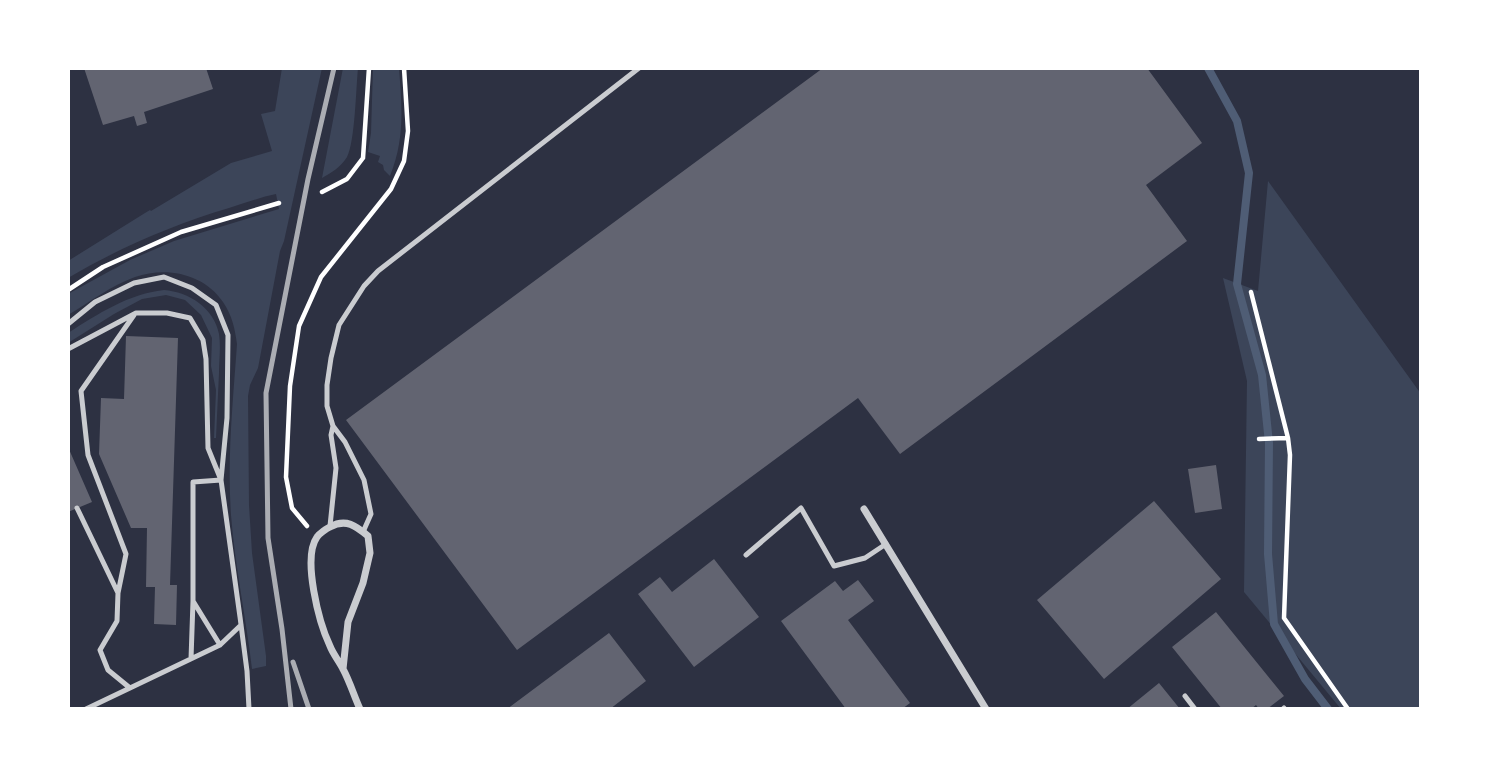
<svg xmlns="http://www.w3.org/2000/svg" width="1489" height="777" font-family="'Titillium Web',sans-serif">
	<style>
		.green { fill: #3c4559 }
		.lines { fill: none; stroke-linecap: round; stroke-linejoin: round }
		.stream { stroke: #4f5d75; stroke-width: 8 }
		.building { fill: #626471 }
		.path { stroke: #fff; stroke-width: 4.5 }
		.service { stroke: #caccd0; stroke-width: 5 }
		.minor { stroke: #caccd0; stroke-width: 7 }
		.rail { stroke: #abadb3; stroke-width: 5 }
	</style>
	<rect width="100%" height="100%" fill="#2d3142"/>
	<!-- green -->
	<path class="green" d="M282,68H322L284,241L280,251L258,368L250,385L248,396L249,505L252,553L266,656V666L252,669C246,617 235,567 231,515C227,458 233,401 237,344C235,329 232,315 223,302C204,274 167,266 135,277C112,285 90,302 68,315V294L130,260L174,241L279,209L276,194C261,197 245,203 229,208C172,225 119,248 68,278V261L145,213L150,210L151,211L231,163L272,151L261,114L275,111Z
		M343,68H358C356,88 355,142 347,157C341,167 331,173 322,178Z
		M373,68H399C402,107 405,139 390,176L384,170L383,165L378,162L380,156L368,152L371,133Z
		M1268,181L1421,394V709H1341L1244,592L1247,381L1223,278L1258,291Z
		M164,290C189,292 214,308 219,334C221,347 219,360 219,373C218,394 217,416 216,438H214L216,390L211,366L212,338L201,315L185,300L166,295L142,299L114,314L68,343V333C98,314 128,294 164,290Z"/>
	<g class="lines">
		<!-- stream -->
		<path class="stream" d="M1208,68L1237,121L1249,173L1237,284L1262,375L1269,443L1268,554L1274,624L1305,679L1328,709"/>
	</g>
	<!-- building -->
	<path class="building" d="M84,68H206L213,89L144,112L147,123L137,126L134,116L103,125Z
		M823,68H1147L1202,143L1146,185L1187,241L900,454L858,398L517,650L346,420Z
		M126,336L178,338L170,585H177L176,625L154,624L155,587H146L147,528H131L99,454L101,398L124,399Z
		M68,447L92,502L68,512Z
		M1216,465L1222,509L1195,513L1188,469Z
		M1154,501L1221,579L1104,679L1037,600Z
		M714,559L759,617L694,667L638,594L660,577L672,592Z
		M858,580L874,601L848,620L910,703L902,709H846L781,621L835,581L843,591Z
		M1216,612L1284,696L1267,709H1259L1256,705L1251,709H1222L1172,647Z
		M609,633L646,681L610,709H507Z
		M1159,683L1180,709H1127Z"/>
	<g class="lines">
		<!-- path -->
		<path class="path" d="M322,192L347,179L363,158L369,68
			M68,290L103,267L181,232L279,203
			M1251,292L1288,438L1290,455L1284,618L1348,709
			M1259,439L1288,438
			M307,526L292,508L286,477L290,386L299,326L321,277L391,189L404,161L408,131L404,68"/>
		<!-- service -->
		<path class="service" d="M68,324L95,302L134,283L164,277L192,288L216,305L228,335L227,418L221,480L240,617L247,671L249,709
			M68,349L136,313H167L190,318L203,340L206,359L208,448L221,480L193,482V601L220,645
			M77,508L118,593L117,621L100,650L108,670L130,688
			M330,526L336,468L331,435L333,426
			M363,532L371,514L364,480L345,442L333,426L327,406V385L331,358L339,325L364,286L378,271L639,68
			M746,555L801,508L834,566L865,558L886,544
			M118,593L126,554L88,455L81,391L134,315
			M191,659L193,601
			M1185,696L1195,709
			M86,709L220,645L241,625
			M1283,709L1284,708"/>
		<!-- minor -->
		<path class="minor" d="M864,509L986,709
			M343,669L348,622L363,583L370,553L368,536C356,526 346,518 330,527C327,528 319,534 317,537C302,558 319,623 330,646C333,654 339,661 343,669C350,682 354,696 360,709"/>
		<!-- rail -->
		<path class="rail" d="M293,662L309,709
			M291,709L282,629L268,538L266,393L308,179L334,68"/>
	</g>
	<!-- border -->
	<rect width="1489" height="777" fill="none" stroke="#ffffff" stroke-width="140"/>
</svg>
